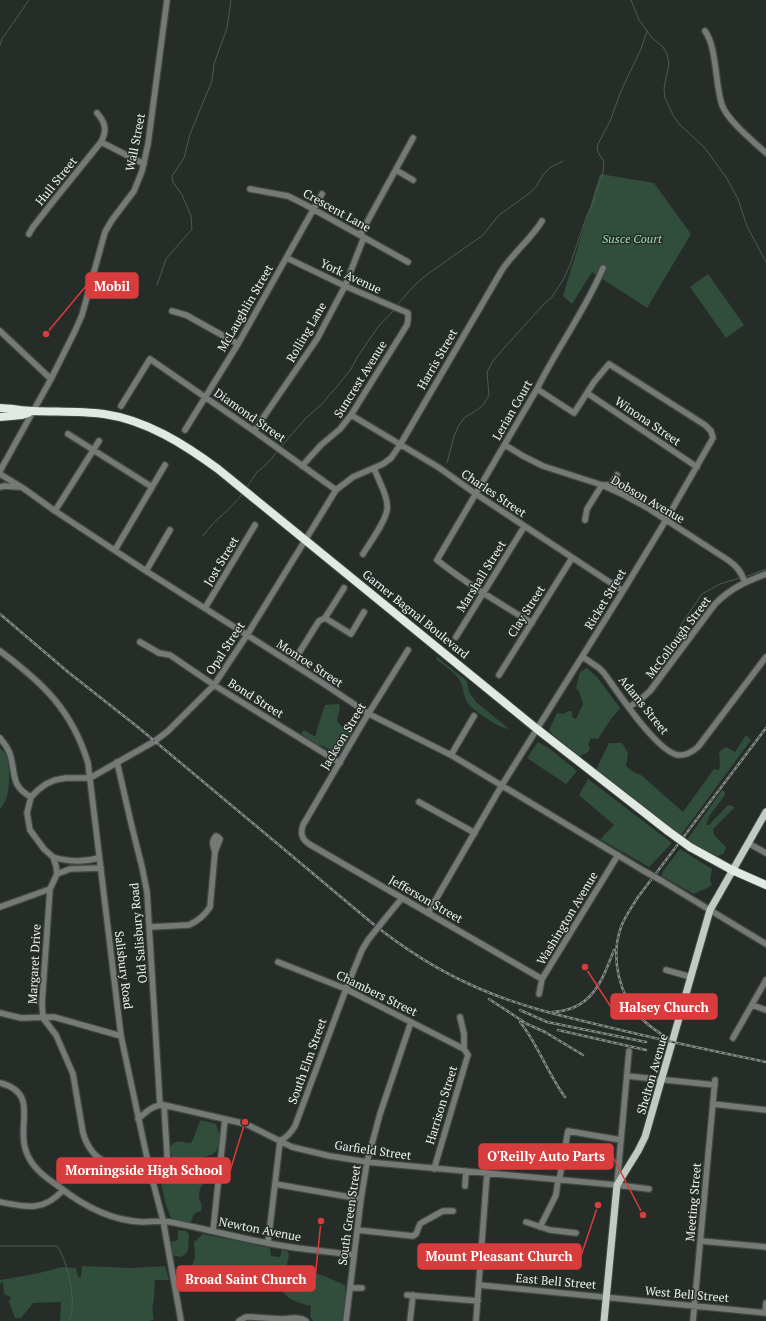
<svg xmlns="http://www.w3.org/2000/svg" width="766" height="1321" font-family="'PT Serif',serif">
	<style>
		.green { fill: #304e3b }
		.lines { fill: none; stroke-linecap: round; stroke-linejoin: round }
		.stream { stroke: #485c50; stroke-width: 1 }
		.minor-casing { stroke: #424844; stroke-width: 8 }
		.major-casing { stroke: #424844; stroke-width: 9 }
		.highway-casing { stroke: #424844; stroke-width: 10 }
		.minor { stroke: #767a77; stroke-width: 5.5 }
		.major { stroke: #c2cac4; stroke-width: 7 }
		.highway { stroke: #e0eae3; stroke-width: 8 }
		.rail-casing { stroke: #848a86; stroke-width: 2.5 }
		.rail { stroke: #262d28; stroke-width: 1; stroke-dasharray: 3; stroke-linecap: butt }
		.minor-bridge-casing { stroke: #424844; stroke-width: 8; stroke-linecap: butt }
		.highway-bridge-casing { stroke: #424844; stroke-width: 10; stroke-linecap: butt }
		.minor-bridge { stroke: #767a77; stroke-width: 5.5 }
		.highway-bridge { stroke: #e0eae3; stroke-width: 8 }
		.labels { text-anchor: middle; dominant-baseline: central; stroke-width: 3; stroke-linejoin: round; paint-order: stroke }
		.street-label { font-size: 12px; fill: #ecf1ee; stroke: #262d28 }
		.park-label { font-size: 12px; font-style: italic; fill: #9adbb2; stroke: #262d28 }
		.leader { fill: none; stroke: #d83c3c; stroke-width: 1.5 }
		.callout-dot { fill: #d83c3c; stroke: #262d28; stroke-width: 1.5 }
		.callout { fill: #d83c3c; stroke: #d83c3c; stroke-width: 1.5 }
		.callout-label { font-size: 13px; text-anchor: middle; font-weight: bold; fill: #fff }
	</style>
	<rect width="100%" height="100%" fill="#262d28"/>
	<!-- green -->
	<path class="green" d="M600,174L654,183L691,234L647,308L592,272L572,304L563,296Z
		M708,274L744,325L726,338L690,287Z
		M436,656L467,681L469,692L476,702L509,729C500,729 472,710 467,702C463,696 464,687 460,681C455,672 445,666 437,660Z
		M587,668L597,677L620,708L611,719L598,739L591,738L588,745L590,749L588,752L578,757C570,746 557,740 549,730L557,713L563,714L568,711H571L572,713V717L576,719L583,704L579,691L576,688L580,672Z
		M339,704L340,707L337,721L342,727L354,733L344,747L335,752L323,746L317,745L303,735L301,733L304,730L314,736L316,735L317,729L325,705Z
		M746,735L751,740L681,835L671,829L595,772L609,743H622L628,753L626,766L633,772L641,775L683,812L714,769L719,770L720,764L719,752L726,747L735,752Z
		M538,742L549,748L577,771L566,784L527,758Z
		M0,748L8,756C9,773 12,796 0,809Z
		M588,779L672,843L649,867L600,839L614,825L579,795Z
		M722,790L725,792V795L710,815L706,825H709L727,806L729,805L735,807L713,829L714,835L726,847L724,853L718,856L698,847L687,840Z
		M680,849L712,869L710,880L712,885C708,889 700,890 694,894L662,876L663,871Z
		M201,1120L216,1124L220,1136L217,1150L213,1154L201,1158L196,1166L208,1177C204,1182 199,1188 199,1195C199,1203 203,1202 201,1211L194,1214L190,1223L171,1218L165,1202L156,1159L170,1158L172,1156L170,1147C178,1138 180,1143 191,1143C196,1135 196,1128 201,1120Z
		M178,1230L186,1231L189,1234L188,1250L186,1254L180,1257L172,1255L171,1242L178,1240Z
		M203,1234L270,1248L271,1256L280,1257L282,1250L288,1251L289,1255L286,1269L289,1268L293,1265L308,1267L312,1272L324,1276L345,1285L346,1296L344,1321H313L310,1316L311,1306C290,1300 284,1299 275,1277L267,1285L245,1284L219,1275L191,1276V1268L195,1257L194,1242Z
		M82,1266L132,1268L165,1266L169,1280H155C154,1286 155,1291 154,1297C153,1307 151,1308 154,1319L150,1321H60L61,1302L33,1303L21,1318H15L9,1301L11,1297L4,1294L3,1282H2L0,1285V1280L35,1274L62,1267L76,1268L78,1277H81Z"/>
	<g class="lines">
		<!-- stream -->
		<path class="stream" d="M631,0L639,20L647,31L651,37L663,47L667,54L669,64L664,88L665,98L673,115L679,124L704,147L726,177L738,199L747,226L766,262
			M0,45L2,39L29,0
			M157,285L166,259L192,229L191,216L182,195L173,182L172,176L184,158L190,134L212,81L214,64L227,28L231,0
			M397,305L413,287L425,276L483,235L499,215L527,195L536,187L543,175L551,167L563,161
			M280,448L306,418L321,405L339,384L351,369L358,356L378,327L394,310
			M447,463L454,436L459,425L464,418L477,410L484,404L489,395L487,372L493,361L504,348L543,305L552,297L563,280L570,265L587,215L593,204L596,191L603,173L604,162L598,152L597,146L610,121L621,91L641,49L647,31
			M247,487L257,472L269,462L278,450
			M203,536C214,519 232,509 243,493
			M745,577L766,569
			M662,657L670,647L682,623L702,594L720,584L740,578
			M0,1246H57C67,1260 74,1292 72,1309C72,1313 70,1317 69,1321"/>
		<!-- minor casing -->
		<g class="minor-casing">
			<path id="minor" d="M705,31C717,47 715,85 722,105C728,121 753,141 766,153
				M101,142L144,164
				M396,170L413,180
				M250,189L288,196L304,204L408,262
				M29,234L33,227L51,204L101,142C107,131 106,123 97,113
				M360,235L413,138
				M287,258L345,286L408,313V320L407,325L351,415L340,429L321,445L302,466
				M172,311L186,315L238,344
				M0,331L51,379
				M587,393L697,467
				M121,406L150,359L254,431L336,490
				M351,415L438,467L476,494L623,591
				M185,430L238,344L322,194
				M254,431L317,339L345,286L364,237
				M68,434L152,487
				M505,445L523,456L543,466L602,485L624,495L646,507L728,560C737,566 741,572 745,582
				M0,471L51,379L75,331L82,315L105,232L112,220L134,191L142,171L148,144L167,0
				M0,474L23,488L55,511L146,571L318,680L369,714L451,755L644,871
				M611,485L621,489L623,485
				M0,487L4,486L19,487
				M55,511L99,441
				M585,520L587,509L602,485H611L617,475
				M115,550L165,465
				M363,554C370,542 385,523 387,510C389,497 378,480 374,468
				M146,571L170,530
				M205,608L255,525
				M325,618L351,634L364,612
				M532,623C499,603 467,584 437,560L537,389C557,348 585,311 603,268
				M456,637L524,527
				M140,642L159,653L170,655L214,685L340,763
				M408,650L362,724L303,825C300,834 302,839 309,844L542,979
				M0,651C43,683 72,710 88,763L121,1036L149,1167L163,1220L181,1321
				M583,657L599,668L604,673C617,691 657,752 678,755C686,756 692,752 698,747L766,657
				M292,664L319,621L325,618L344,588
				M499,675L572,558
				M629,707L640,700L650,691L715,604C731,588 745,582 766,574
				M0,738C4,743 8,748 10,754C16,773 10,786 31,797
				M451,755L474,716
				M117,762L131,823L142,867L147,892L160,1105
				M419,802L475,833
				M216,836L218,837L220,839L215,852C213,846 211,841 216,836Z
				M748,843L766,853
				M53,857C68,862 84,862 99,858
				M57,874L70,869L101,868
				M662,881L766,944
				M0,907L50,889
				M428,913L502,785L623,591L666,520L713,438L711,431L705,425L609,364L594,382L574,413L537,389
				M384,920L402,898
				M150,927L189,925C198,921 205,915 210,907L215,852
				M278,962L346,989L464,1049
				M666,970L691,977
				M539,994L542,979L618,855
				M752,1005L766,1010
				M0,1013L21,1018L54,1017L121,1036
				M460,1017L464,1034V1049
				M733,1038L766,980
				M627,1076L715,1085
				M0,1083C40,1093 16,1125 26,1151C31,1167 45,1177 58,1186C82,1205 111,1221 143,1222C152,1222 161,1220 170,1222C202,1228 235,1237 267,1243C296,1249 325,1251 354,1255
				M713,1104L766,1110
				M164,1105L168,1169
				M138,1119C145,1113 154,1104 164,1105L246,1124L292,1147L330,1156L367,1162L617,1185L649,1189
				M149,1167C118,1168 93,1167 83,1133L73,1074L56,1035L43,1018L42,1003L50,889L57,874L56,866L53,857L44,849L30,830L27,813L31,797L38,790L46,784L55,780L66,778H90L155,741L168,731L214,685L247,635L336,490L353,477L383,464L391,458L400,445L502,270C514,252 531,239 542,221
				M434,1169L467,1058L468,1055L464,1049
				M275,1184L361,1199
				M617,1184L629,1051
				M465,1186L466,1171
				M0,1202C25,1207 44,1212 63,1190
				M526,1222L550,1230L576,1233
				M540,1227L556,1195L558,1180L560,1176L568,1131L621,1140
				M357,1230L413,1236L416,1234L420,1224L423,1222L443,1211H453
				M213,1231L225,1119
				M701,1241L766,1247
				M268,1243L280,1141C287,1137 291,1133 295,1126L346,989L362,950L368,940
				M479,1285L766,1313
				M350,1288H362
				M407,1295L478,1301
				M765,1312L766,1303
				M239,1321L246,1317H252L281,1319L295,1318L302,1319L306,1321
				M346,1321L361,1199L367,1162L380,1114L411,1022
				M410,1321L413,1295
				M476,1321L487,1173
				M693,1321L715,1080"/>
		</g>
		<!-- major casing -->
		<g class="major-casing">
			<path id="major" d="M604,1321L617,1185L638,1151L645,1137L710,910L766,812"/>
		</g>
		<!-- highway casing -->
		<g class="highway-casing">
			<path id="highway" d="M0,408C11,408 22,411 33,411C57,412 80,411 104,414C146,420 184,444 218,469L537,729L668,831
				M0,417L22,415L28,413
				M690,847L732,870L766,885"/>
		</g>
		<!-- minor -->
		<use href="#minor" class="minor"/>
		<!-- major -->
		<use href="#major" class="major"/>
		<!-- highway -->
		<use href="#highway" class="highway"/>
		<!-- rail casing -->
		<g class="rail-casing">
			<path id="rail" d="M0,614L68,672L139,728L372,923C402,947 434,968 469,984C514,1005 561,1016 608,1027C661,1040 713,1051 766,1062
				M489,999L527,1024L545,1032L583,1055
				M520,1010L547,1022L646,1042
				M553,1012C592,1010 602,981 614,950
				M520,1022C538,1044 547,1073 565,1097
				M558,1030L646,1050
				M669,1039C659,1033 650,1027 642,1019C619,996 610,958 621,927C625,916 632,907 638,897L766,728"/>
		</g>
		<!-- rail -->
		<use href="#rail" class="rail"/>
		<!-- minor-bridge casing -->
		<g class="minor-bridge-casing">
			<path id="minor-bridge" d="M644,871L662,881
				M368,940L384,920"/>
		</g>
		<!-- highway-bridge casing -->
		<g class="highway-bridge-casing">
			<path id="highway-bridge" d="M668,831L690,847"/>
		</g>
		<!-- minor-bridge -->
		<use href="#minor-bridge" class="minor-bridge"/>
		<!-- highway-bridge -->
		<use href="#highway-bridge" class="highway-bridge"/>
	</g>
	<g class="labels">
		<!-- street labels -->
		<g class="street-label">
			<text transform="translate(135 142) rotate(-79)">Wall Street</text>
			<text transform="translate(56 181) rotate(-51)">Hull Street</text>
			<text transform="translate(337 210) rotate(29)">Crescent Lane</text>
			<text transform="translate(351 276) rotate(25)">York Avenue</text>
			<text transform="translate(245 308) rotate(-60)">McLaughlin Street</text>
			<text transform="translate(306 332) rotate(-60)">Rolling Lane</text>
			<text transform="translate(437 359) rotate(-60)">Harris Street</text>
			<text transform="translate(360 379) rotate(-58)">Suncrest Avenue</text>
			<text transform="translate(512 410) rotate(-60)">Lerian Court</text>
			<text transform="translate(250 415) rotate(35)">Diamond Street</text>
			<text transform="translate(648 421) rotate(34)">Winona Street</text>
			<text transform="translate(494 493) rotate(34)">Charles Street</text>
			<text transform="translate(648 499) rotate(30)">Dobson Avenue</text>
			<text transform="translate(221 561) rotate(-59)">Jost Street</text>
			<text transform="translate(481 576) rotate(-58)">Marshall Street</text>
			<text transform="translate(605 599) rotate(-59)">Ricket Street</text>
			<text transform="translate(526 611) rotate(-58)">Clay Street</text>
			<text transform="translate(416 614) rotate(39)">Garner Bagnal Boulevard</text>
			<text transform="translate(678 637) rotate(-53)">McCollough Street</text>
			<text transform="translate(225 648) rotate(-57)">Opal Street</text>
			<text transform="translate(310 663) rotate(33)">Monroe Street</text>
			<text transform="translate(256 698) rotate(32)">Bond Street</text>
			<text transform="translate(644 705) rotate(51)">Adams Street</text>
			<text transform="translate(343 736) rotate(-59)">Jackson Street</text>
			<text transform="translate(426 899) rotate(30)">Jefferson Street</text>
			<text transform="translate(567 918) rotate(-59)">Washington Avenue</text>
			<text transform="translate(138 933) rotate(-95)">Old Salisbury Road</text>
			<text transform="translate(34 964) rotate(-87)">Margaret Drive</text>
			<text transform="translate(124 970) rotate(83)">Salisbury Road</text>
			<text transform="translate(377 993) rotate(26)">Chambers Street</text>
			<text transform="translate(307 1061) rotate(-70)">South Elm Street</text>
			<text transform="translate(652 1074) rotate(-74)">Shelton Avenue</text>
			<text transform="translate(441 1105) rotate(-73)">Harrison Street</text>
			<text transform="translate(373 1150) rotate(8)">Garfield Street</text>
			<text transform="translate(693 1202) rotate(-85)">Meeting Street</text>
			<text transform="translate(349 1215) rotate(-82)">South Green Street</text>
			<text transform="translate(260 1229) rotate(11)">Newton Avenue</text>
			<text transform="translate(556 1281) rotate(5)">East Bell Street</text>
			<text transform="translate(687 1294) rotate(5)">West Bell Street</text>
		</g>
		<!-- park labels -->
		<g class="park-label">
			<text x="632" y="238">Susce Court</text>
		</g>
	</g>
	<!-- callouts -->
	<path class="leader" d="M46 334L86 286M585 967L611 1007M643 1215L613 1157M245 1122L230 1171M598 1205L581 1256M321 1221L315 1279"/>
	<g class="callout-dot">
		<circle cx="46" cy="334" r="4"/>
		<circle cx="585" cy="967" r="4"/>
		<circle cx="643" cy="1215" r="4"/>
		<circle cx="245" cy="1122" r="4"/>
		<circle cx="598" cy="1205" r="4"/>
		<circle cx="321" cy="1221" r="4"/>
	</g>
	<g class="callout">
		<rect x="86" y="273" width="52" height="25" rx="4"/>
		<rect x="611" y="994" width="106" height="25" rx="4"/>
		<rect x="479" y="1144" width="134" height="25" rx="4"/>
		<rect x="57" y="1158" width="173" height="25" rx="4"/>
		<rect x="418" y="1244" width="163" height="25" rx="4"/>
		<rect x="177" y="1266" width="138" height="25" rx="4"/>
	</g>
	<g class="callout-label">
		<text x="112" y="291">Mobil</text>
		<text x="664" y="1012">Halsey Church</text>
		<text x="546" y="1161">O'Reilly Auto Parts</text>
		<text x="144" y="1175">Morningside High School</text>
		<text x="499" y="1261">Mount Pleasant Church</text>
		<text x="246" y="1284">Broad Saint Church</text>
	</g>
</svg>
